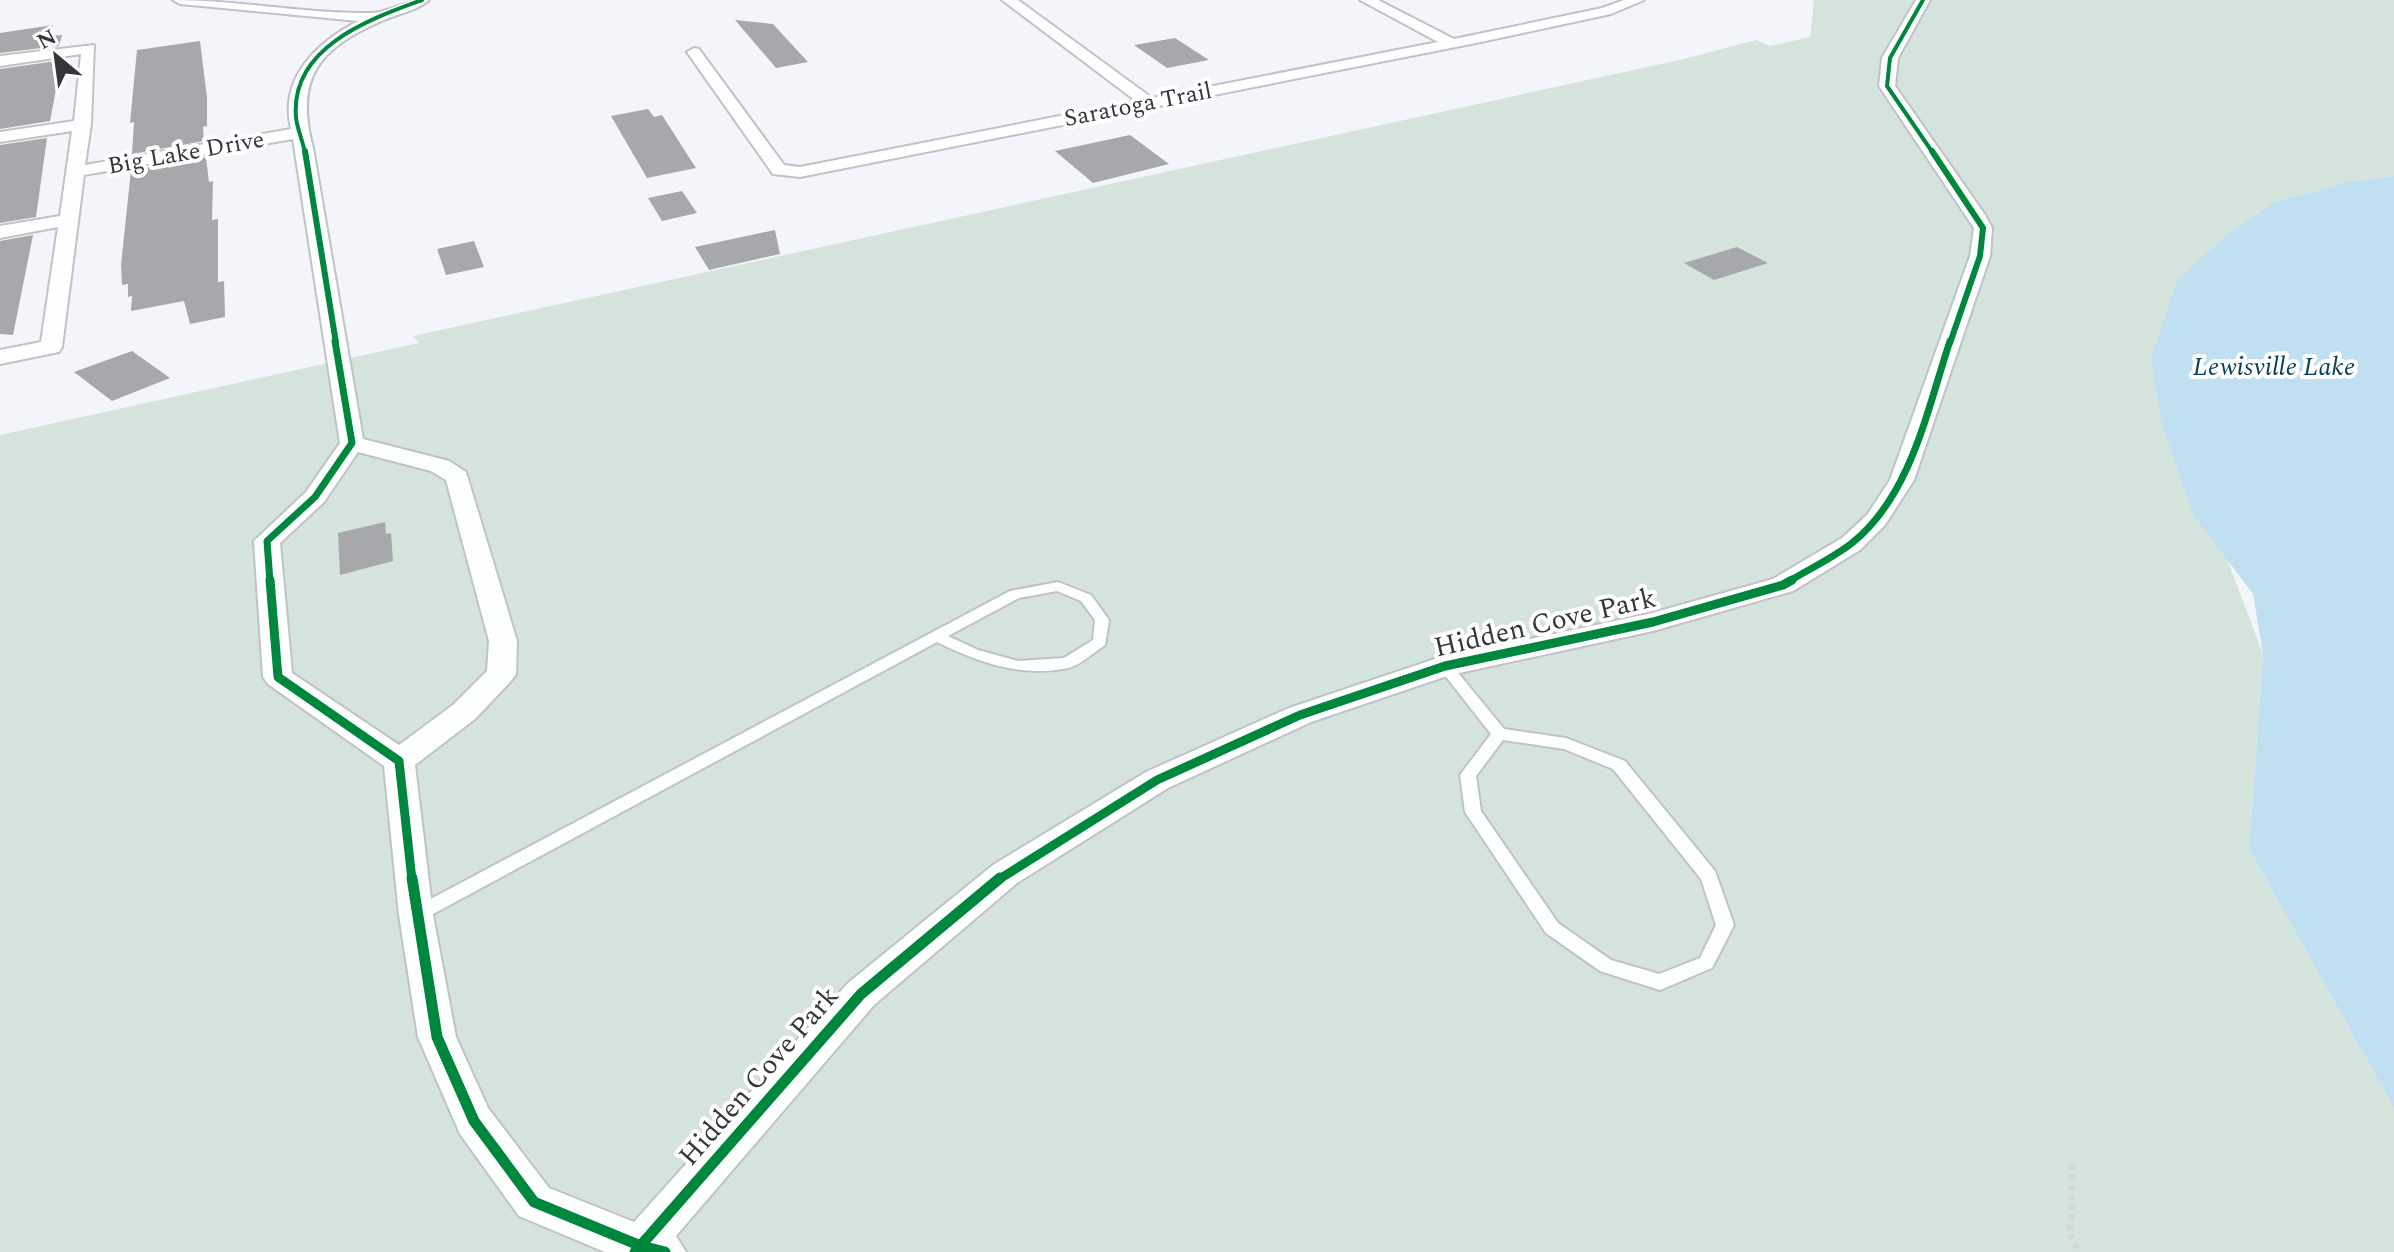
<svg xmlns="http://www.w3.org/2000/svg" width="2394" height="1252" font-family="Spectral,serif">
	<style>
		.green { fill: #d4e4dc }
		.water { fill: #c0dff0 }
		.building { fill: #a7a8ac }
		.lines { fill: none; stroke-linecap: round; stroke-linejoin: round }
		.lane-casing { stroke: #c1c2c7; stroke-width: 4 }
		.street-casing { stroke: #c1c2c7; stroke-width: 4 }
		.path { stroke: #d5d6d7; stroke-width: 7; stroke-dasharray: 5 5; stroke-linecap: butt }
		.lane { fill: #fdfefe; fill-rule: evenodd }
		.street { fill: #fdfefe; fill-rule: evenodd }
		.cycleway-far4-casing { stroke: #fff; stroke-width: 7 }
		.cycleway-far3-casing { stroke: #fff; stroke-width: 9 }
		.cycleway-far2-casing { stroke: #fff; stroke-width: 11 }
		.cycleway-far1-casing { stroke: #fff; stroke-width: 14 }
		.cycleway-casing { stroke: #fff; stroke-width: 16 }
		.cycleway-far4 { stroke: #00873e; stroke-width: 4 }
		.cycleway-far3 { stroke: #00873e; stroke-width: 6 }
		.cycleway-far2 { stroke: #00873e; stroke-width: 7 }
		.cycleway-far1 { stroke: #00873e; stroke-width: 9 }
		.cycleway { stroke: #00873e; stroke-width: 11 }
		.labels { text-anchor: middle; dominant-baseline: central; stroke-width: 8; stroke-linejoin: round; paint-order: stroke }
		.far-street-label { font-size: 24px; fill: #35363a; stroke: #fff }
		.far-water-label { font-size: 26px; font-style: italic; fill: #08425a; stroke: #fff }
		.street-label { font-size: 28px; fill: #35363a; stroke: #fff }
	</style>
	<rect width="100%" height="100%" fill="#f4f5fb"/>
	<!-- green -->
	<path class="green" d="M1814,0H2394V176L2348,182L2275,202L2151,358L2263,654L2249,849L2394,1108V1252H0V435L419,343L413,336L1684,59L1756,40L1770,46L1810,37Z"/>
	<!-- water -->
	<path class="water" d="M2394,176V1108L2249,849L2263,654L2253,594L2194,516L2161,422L2151,358L2177,280L2227,235L2275,202L2348,182Z"/>
	<!-- building -->
	<path class="building" d="M735,20L773,24L808,62L776,68Z
		M53,25L51,36L62,35L59,46L0,53V33Z
		M1175,38L1209,60L1167,68L1134,45Z
		M200,41L207,98V126L203,127L204,141L132,154L134,122L130,123L137,50Z
		M56,61V63H61L50,121L0,129V69Z
		M648,109L654,117L662,115L696,168L647,178L611,116Z
		M1130,135L1169,164L1093,183L1055,151Z
		M47,138L36,217L0,223V145Z
		M206,157L209,182L213,181L212,220L218,219V282L224,281L225,317L190,324L184,301L131,311L132,296L128,297V284L122,285L121,265L131,170Z
		M682,191L697,213L662,221L648,198Z
		M775,230L780,254L709,270L695,247Z
		M33,235L13,335L0,334V241Z
		M474,241L484,267L446,275L437,249Z
		M1737,247L1768,263L1714,280L1684,263Z
		M132,351L170,378L112,401L74,372Z
		M385,522L386,534L391,533L393,561L340,575L338,533Z"/>
	<g class="lines">
		<!-- lane casing -->
		<g class="lane-casing">
			<path id="lane" d="M1058,582L1091,595L1109,620L1105,645C1094,652 1081,665 1068,668C1022,678 977,662 937,642L422,920L416,922L410,920L407,915L410,910L1010,591ZM1057,591L1081,601L1095,620L1093,640L1064,658L1018,661L978,650L948,636L1019,598Z
				M1445,661L1450,663L1504,729L1566,738L1625,761L1715,871L1734,925L1712,968L1660,990L1600,971L1546,933L1465,812L1460,775L1491,734L1440,669L1438,666L1440,663ZM1503,740L1564,749L1613,769L1701,879L1716,925L1700,958L1659,974L1611,960L1558,923L1481,811L1476,776Z"/>
		</g>
		<!-- street casing -->
		<g class="street-casing">
			<path id="street" d="M173,0C239,0 304,14 370,13C388,13 404,0 429,0C418,10 398,14 384,20C319,48 294,77 313,148L363,439L449,461L466,472L517,641L516,674L511,681L475,719L415,765L433,915L456,1037L488,1108L549,1188L634,1222L848,983L993,865L1146,772L1289,708L1435,659L1652,613L1773,579L1842,538L1867,515L1890,480L1970,256L1974,228L1879,86L1882,58L1916,0H1930L1898,58L1895,86L1985,215L1992,228L1990,256L1914,480L1885,525L1860,550L1793,591L1653,631L1450,675L1311,722L1168,788L1017,883L874,1005L676,1236L686,1252H605L519,1216L460,1134L418,1037L399,915L384,766L268,684L263,677L254,541L306,492L340,443L293,139L84,175L62,347L59,352L0,364V350L41,342L58,227L0,238V226L60,216L72,131L0,142V132L74,121L81,54L0,66V56L94,45L91,124L85,165L291,129C279,78 316,43 358,21L180,4ZM358,452L431,471L446,480L489,641L487,671L453,705L399,745L292,673L280,543L324,502Z
				M1002,0H1018L1152,98L1438,42L1360,0H1378L1454,39L1602,8L1624,0H1644L1611,14L1481,42L800,177L773,174L687,52L694,48L699,49L784,165L800,167L1136,101Z"/>
		</g>
		<!-- path -->
		<path class="path" d="M2072,1165L2070,1235L2078,1252"/>
		<!-- lane -->
		<use href="#lane" class="lane"/>
		<!-- street -->
		<use href="#street" class="street"/>
		<!-- cycleway-far4 casing -->
		<g class="cycleway-far4-casing">
			<path id="cycleway-far4" d="M1923,0L1890,58L1887,86L1933,153
				M305,153C303,141 297,129 296,117C290,47 370,19 422,0"/>
		</g>
		<!-- cycleway-far3 casing -->
		<g class="cycleway-far3-casing">
			<path id="cycleway-far3" d="M305,151L336,343
				M1932,151L1983,228L1980,256L1950,343"/>
		</g>
		<!-- cycleway-far2 casing -->
		<g class="cycleway-far2-casing">
			<path id="cycleway-far2" d="M270,582L267,541L315,497L352,443L335,341
				M1788,582C1809,569 1833,558 1852,543C1911,496 1927,410 1950,341"/>
		</g>
		<!-- cycleway-far1 casing -->
		<g class="cycleway-far1-casing">
			<path id="cycleway-far1" d="M270,580L278,677L399,761L412,880
				M998,880L1157,780L1300,715L1445,666L1653,622L1783,585L1792,580"/>
		</g>
		<!-- cycleway casing -->
		<g class="cycleway-casing">
			<path id="cycleway" d="M412,878L437,1037L474,1121L534,1202L641,1246L665,1252
				M635,1252L861,994L1000,878"/>
		</g>
		<!-- cycleway-far4 -->
		<use href="#cycleway-far4" class="cycleway-far4"/>
		<!-- cycleway-far3 -->
		<use href="#cycleway-far3" class="cycleway-far3"/>
		<!-- cycleway-far2 -->
		<use href="#cycleway-far2" class="cycleway-far2"/>
		<!-- cycleway-far1 -->
		<use href="#cycleway-far1" class="cycleway-far1"/>
		<!-- cycleway -->
		<use href="#cycleway" class="cycleway"/>
	</g>
	<g class="labels">
		<!-- far-street labels -->
		<g class="far-street-label">
			<text transform="translate(1138 105) rotate(-11)">Saratoga Trail</text>
			<text transform="translate(186 153) rotate(-10)">Big Lake Drive</text>
		</g>
		<!-- far-water labels -->
		<g class="far-water-label">
			<text x="2274" y="367">Lewisville Lake</text>
		</g>
		<!-- street labels -->
		<g class="street-label">
			<text transform="translate(1545 623) rotate(-13)">Hidden Cove Park</text>
			<text transform="translate(759 1076) rotate(-49)">Hidden Cove Park</text>
		</g>
	</g>
	<!-- north arrow -->
	<g transform="translate(56 56) rotate(331)" stroke="#ffffff" stroke-width="6" paint-order="stroke">
	<path d="M0-6L14 30L0 20L-14 30Z" fill="#35363a"/>
	<text y="-12" font-size="22" font-weight="bold" text-anchor="middle" fill="#35363a">N</text>
	</g>
</svg>
